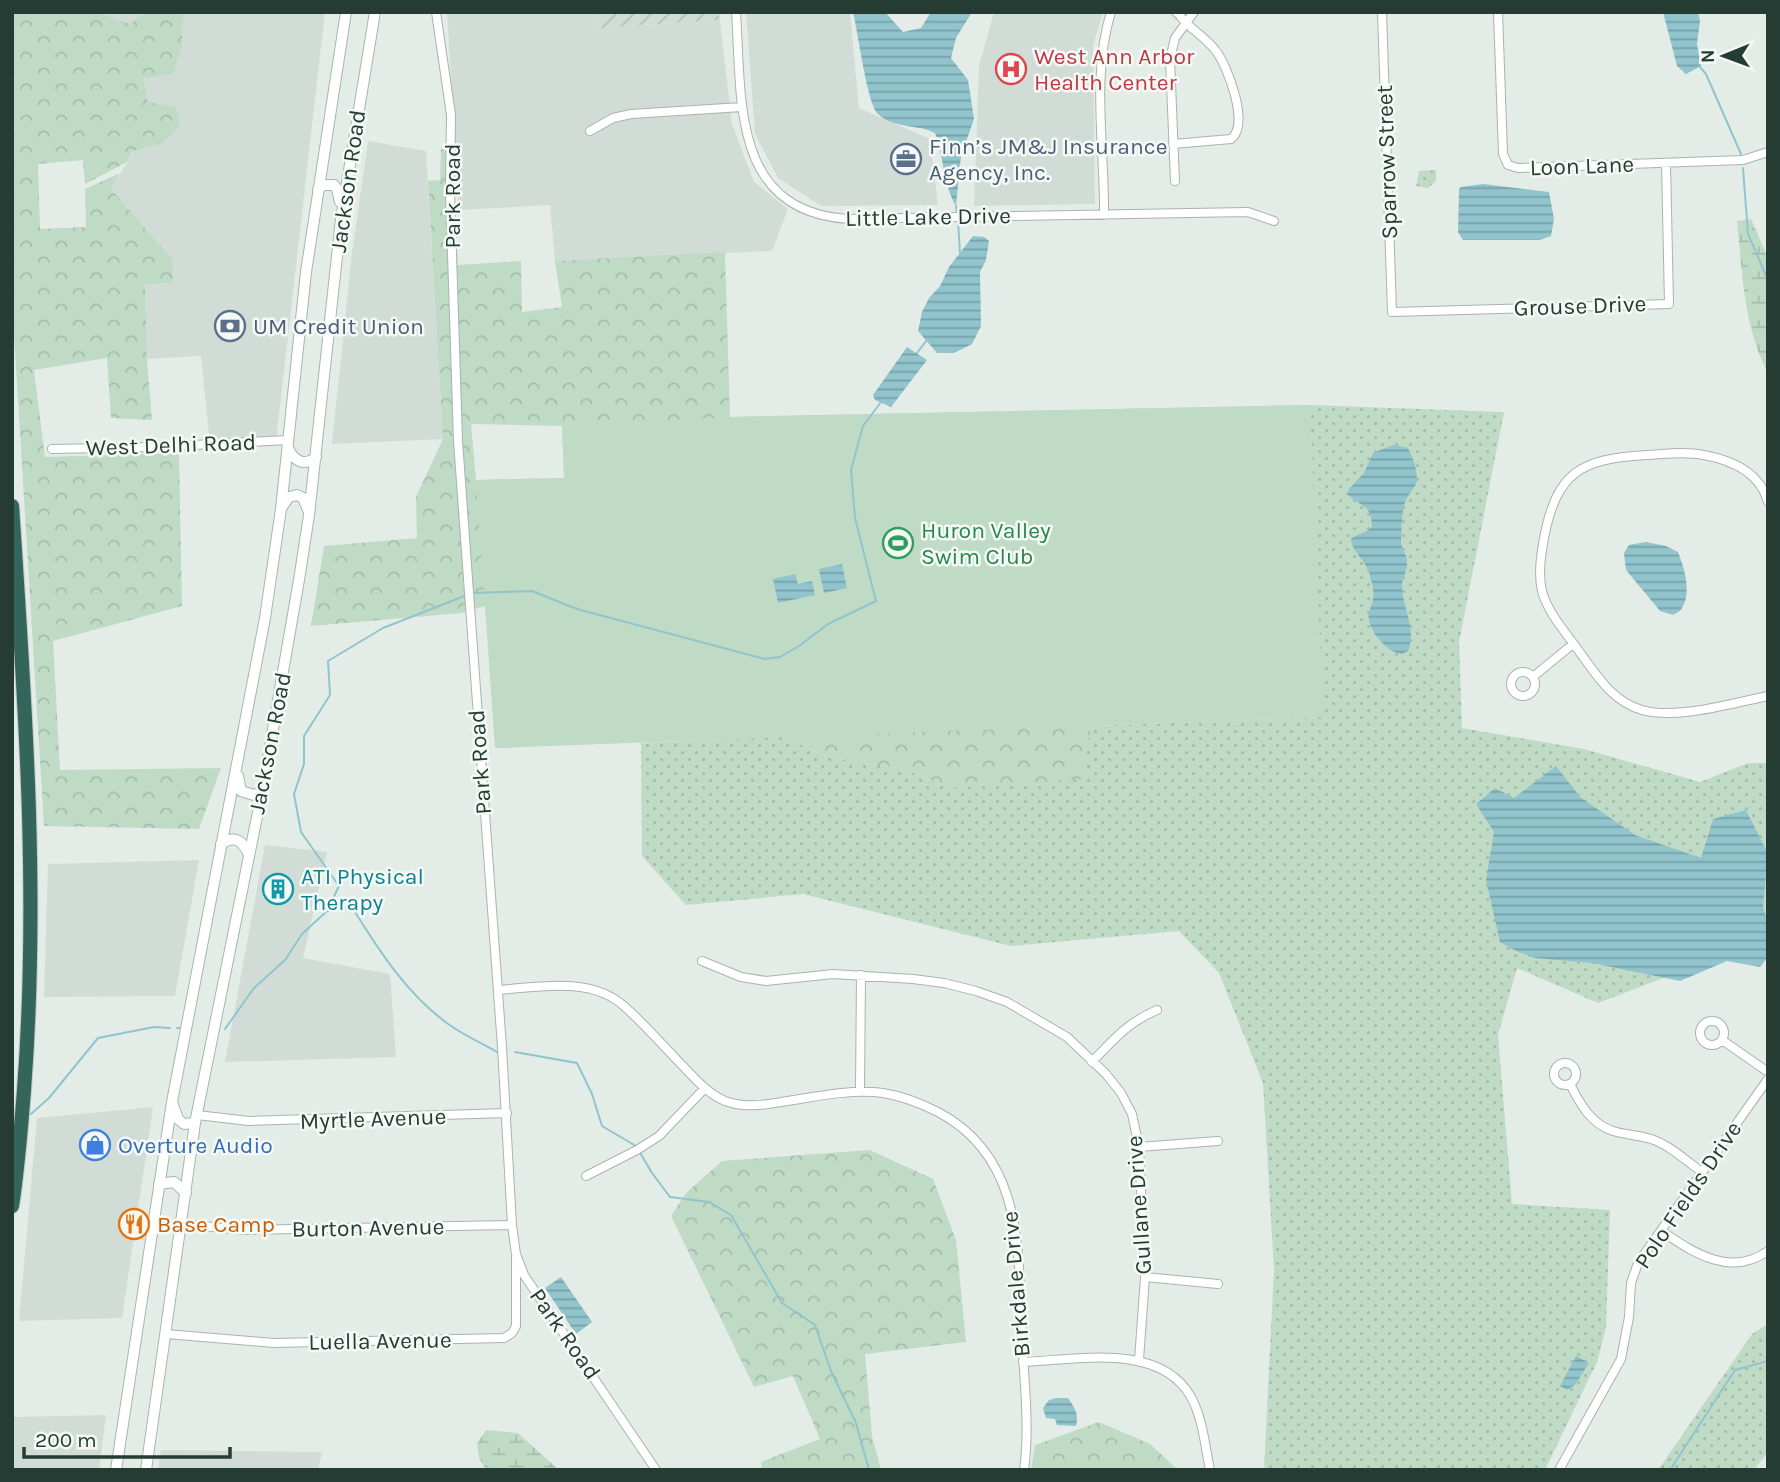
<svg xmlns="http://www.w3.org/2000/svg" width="1780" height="1482" font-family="Karla,sans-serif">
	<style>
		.built { fill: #d2dcd7 }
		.industrial { fill: url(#industrial-furrows) }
		.green { fill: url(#green-dots) }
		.forest { fill: url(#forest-crowns); fill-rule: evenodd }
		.wetland { fill: url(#wetland-marsh) }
		.pitch { fill: #bfdbc6 }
		.water { fill: url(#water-rules) }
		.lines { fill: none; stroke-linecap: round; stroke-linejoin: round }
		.stream { stroke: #91c4cc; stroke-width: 2 }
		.minor-casing { stroke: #a7b4af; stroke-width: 10 }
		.secondary-casing { stroke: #a3b7af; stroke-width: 12 }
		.motorway-casing { stroke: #c2c8c6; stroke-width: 16 }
		.minor { stroke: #fff; stroke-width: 8 }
		.secondary { stroke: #fff; stroke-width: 10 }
		.motorway { stroke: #33655a; stroke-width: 14 }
		.labels { text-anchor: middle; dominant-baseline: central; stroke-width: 5; stroke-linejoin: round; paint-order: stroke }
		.health-label { font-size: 23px; fill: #be3a42; stroke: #f4f9f6; text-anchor: start }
		.service-label { font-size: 23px; fill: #4e5e75; stroke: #f4f9f6; text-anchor: start }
		.street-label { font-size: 23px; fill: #253c35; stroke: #f4f9f6 }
		.leisure-label { font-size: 23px; fill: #27864d; stroke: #f4f9f6; text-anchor: start }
		.culture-label { font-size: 23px; fill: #0d838f; stroke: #f4f9f6; text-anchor: start }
		.shop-label { font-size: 23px; fill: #366cbe; stroke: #f4f9f6; text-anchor: start }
		.food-label { font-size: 23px; fill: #c56008; stroke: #f4f9f6; text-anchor: start }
	</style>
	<defs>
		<pattern id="industrial-furrows" width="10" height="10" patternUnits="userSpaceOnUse" patternTransform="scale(1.75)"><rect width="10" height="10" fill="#d2dcd7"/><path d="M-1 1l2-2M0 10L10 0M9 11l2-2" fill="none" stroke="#b4beb9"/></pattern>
		<pattern id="green-dots" width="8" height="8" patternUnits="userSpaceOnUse" patternTransform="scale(1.75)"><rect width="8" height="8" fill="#bfdbc6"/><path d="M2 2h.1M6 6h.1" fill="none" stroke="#a4bdab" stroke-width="1.8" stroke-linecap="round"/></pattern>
		<pattern id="forest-crowns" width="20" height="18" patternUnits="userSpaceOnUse" patternTransform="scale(1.75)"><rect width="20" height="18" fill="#bfdbc6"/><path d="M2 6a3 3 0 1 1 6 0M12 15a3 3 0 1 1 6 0" fill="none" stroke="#a4bdab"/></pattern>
		<pattern id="wetland-marsh" width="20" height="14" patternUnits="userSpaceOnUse" patternTransform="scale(1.75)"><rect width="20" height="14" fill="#bfdbc6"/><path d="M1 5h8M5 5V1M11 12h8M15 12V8" fill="none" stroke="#a4bdab"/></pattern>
		<pattern id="water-rules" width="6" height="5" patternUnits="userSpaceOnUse" patternTransform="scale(1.75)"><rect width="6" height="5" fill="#91c4cc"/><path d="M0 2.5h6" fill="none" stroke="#76a0a6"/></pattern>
	</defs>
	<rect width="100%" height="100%" fill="#e4ece8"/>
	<!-- built -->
	<path class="built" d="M12,12H325L276,441L210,445L201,356L147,359L145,284L172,259L111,189L151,123L137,28Z
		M447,12H598L599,28L720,20L732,124L754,182L788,209L772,251L555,261L550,205L459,210Z
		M746,12H850L859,108L930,139L938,205L821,206L778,178L755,134Z
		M994,12H1103L1093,46L1095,204L974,206L979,66Z
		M368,141L426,151L443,439L332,444L352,253Z
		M265,845L327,852L303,958L390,974L396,1057L225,1062Z
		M199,860L175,996L44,997L48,864Z
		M153,1107L122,1318L19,1321L37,1118Z
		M106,1415L99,1470H12V1417Z
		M161,1450L322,1452L318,1470H158Z"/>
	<!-- industrial -->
	<path class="industrial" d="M598,12H719L720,20L599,28Z"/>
	<!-- green -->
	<path class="green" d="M1436,170V181L1428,188L1416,186L1419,171Z
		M1310,405L1504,412L1459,642L1462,728L1584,749L1700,782L1748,763H1768V938L1598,1003L1517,968L1498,1035L1512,1204L1610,1210L1606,1327L1597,1362L1545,1470H1264L1274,1270L1263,1083L1219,973L1179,931L1011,946L803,894L686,905L642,856L641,743L784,736L826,757L903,769L951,788L1091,726L1322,717Z
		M1768,1324V1452L1754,1470H1658L1752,1334Z"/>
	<!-- forest -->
	<path class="forest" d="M12,12H96L130,24L146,12H183L182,45L173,74L144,78L148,102L176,107L180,127L161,144L133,151L127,162L85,184L83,160L38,164L40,229L86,227L85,189L120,173L111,189L172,259L173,283L145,284L147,359L152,420L111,418L107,358L34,370L45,457L179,453L182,606L53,641L60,770L221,768L199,829L44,826L12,302Z
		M441,149H448L458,265L521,261L522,312L562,307L555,261L725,252L730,417L1310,405L1323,717L1091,726L1082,779L951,788L903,769L826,757L784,736L495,748L553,633L485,606L462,613L311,626L324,546L417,538L416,497L443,439L428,181L440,180ZM471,424L562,426L564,478L476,480Z
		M870,1150L933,1179L956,1240L966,1342L865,1354L872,1436L881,1470H762L761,1462L820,1439L793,1376L754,1387L671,1216L686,1193L722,1161Z
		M1099,1422L1150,1444L1178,1470H1031L1035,1445Z"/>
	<!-- wetland -->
	<path class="wetland" d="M1751,219L1768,258V373C1744,328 1742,272 1737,221Z
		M486,1430L518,1433L559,1470L485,1468L479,1458L477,1444Z"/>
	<!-- pitch -->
	<path class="pitch" d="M1310,405L1323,717L495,748L476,480L564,478L562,426L730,417Z"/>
	<!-- water -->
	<path class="water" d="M853,12H885L903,32L921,28L931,12H972L956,38L951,58L968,80L974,119L961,156L956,206C943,184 944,157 935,133C919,124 893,129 878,114C867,103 858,32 853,12Z
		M1663,12H1698L1700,21L1697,44L1701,66L1686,74L1677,66Z
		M1483,184L1549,192L1554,219L1551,236L1540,240H1463L1458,232L1459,189L1461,187Z
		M973,236L984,237L989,241L986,260L980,272L981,326L972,344L954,353H937L918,331L922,312L929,298L940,286L949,267Z
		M907,347L927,360L891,407L875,400L873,395Z
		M1393,445L1408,448C1413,457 1419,474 1416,484C1414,489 1409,493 1407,498C1401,510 1402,527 1401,541C1401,549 1407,554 1407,561C1408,570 1402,578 1402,587C1403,609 1417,630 1408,651L1402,654C1388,653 1372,634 1369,620C1367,612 1372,607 1373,599C1375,590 1371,581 1369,572C1364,558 1352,552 1351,539C1358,533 1365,534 1372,527C1371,504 1363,508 1348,495L1349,489L1364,473L1373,453Z
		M1646,542L1666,546L1678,552C1684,567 1692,593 1682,608C1680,612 1676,613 1673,615L1660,611L1626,570L1624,553L1629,545Z
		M842,564L847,588L824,593L819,569Z
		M795,574L798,584L812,581L815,595L778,603L773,579Z
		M1556,766L1580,797L1635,835L1701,858L1713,819L1746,810L1768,854L1763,908L1768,922V957L1760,967L1727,961L1680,981L1592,963L1535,958L1514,950L1500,942L1486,880L1494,832L1476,804L1495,788L1514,798Z
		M561,1277L592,1322L576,1334L545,1288Z
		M1576,1356L1589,1363L1575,1385L1567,1390L1560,1386Z
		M1056,1398H1068C1075,1408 1079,1414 1076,1426L1057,1425L1055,1419L1046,1418L1043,1408L1049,1400Z"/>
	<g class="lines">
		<!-- stream -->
		<path class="stream" d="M1699,66L1706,74L1741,154
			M1743,168L1748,234L1768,280
			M956,206L957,215
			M958,221L960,253
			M917,353L926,341
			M472,593L532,591L577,609L765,659L780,657L799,646L828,624L876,601L855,518L851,470L863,426L881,402
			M328,911L352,907C379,951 410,999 454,1028C468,1037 483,1044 497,1052
			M177,1028H179
			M225,1029L254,988L285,960L302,934L327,911L339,886L301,832L294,794L304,764V736L330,695L328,661L383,628L467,595
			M515,1052L577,1063L592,1094L602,1126L636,1146
			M31,1114L49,1098L98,1038L154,1027L170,1028
			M639,1151L652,1173L670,1197L709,1202L731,1215L782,1303L815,1325L831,1371L856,1423L869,1470
			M1670,1470L1735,1370L1768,1361"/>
		<!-- minor casing -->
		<g class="minor-casing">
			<path id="minor" d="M436,12L451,115L450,191L458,441L502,1047L512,1225L516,1254L524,1275L656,1470
				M736,12C742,100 731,212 849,219L1248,212L1274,221
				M1382,12L1392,312L1669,304L1666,163
				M1498,12L1503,154L1508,165L1518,168L1743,160L1768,152
				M590,131L613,118L631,114L742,107
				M1173,144L1231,139C1250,125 1228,67 1216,51C1208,40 1197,33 1187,24C1183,20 1181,16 1176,12
				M1175,181L1170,59L1175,38L1194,12
				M1104,215C1105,150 1091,75 1111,12
				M52,449L155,447L289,440
				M1768,502C1760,472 1731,460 1704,455C1685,451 1665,454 1646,455C1580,459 1557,472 1544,538C1541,555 1538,574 1542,591C1548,614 1568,635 1581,654C1597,676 1613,702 1642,710C1678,720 1731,703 1768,696
				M1511 684a12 12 0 1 1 24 0a12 12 0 1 1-24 0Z
				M1534,676L1573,644
				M702,961L741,977L766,981L833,974L913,979L944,983L976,991L1007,1002L1067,1037L1106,1074L1121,1093L1132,1114L1139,1147L1145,1277L1139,1360
				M498,990C539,987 592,976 625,1007C643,1023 660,1042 677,1060C692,1075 706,1093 725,1101C747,1109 767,1104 788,1101C819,1096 851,1089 883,1093C903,1096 920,1103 938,1112C1025,1158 1018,1253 1022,1337C1024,1379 1030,1429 1024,1470
				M1700 1033a12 12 0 1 1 24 0a12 12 0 1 1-24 0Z
				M1722,1040L1768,1072
				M1092,1062C1114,1039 1127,1023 1157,1010
				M1554 1074a11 11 0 1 1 22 0a11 11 0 1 1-22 0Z
				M1570,1084C1580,1104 1591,1124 1613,1131C1626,1135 1639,1135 1651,1139C1670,1145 1686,1161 1702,1172
				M860,1091L861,975
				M197,1115L249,1121L507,1113
				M1139,1147L1218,1141
				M586,1176L637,1150L659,1136L705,1088
				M182,1224L243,1230L512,1225
				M1661,1231C1693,1252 1730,1278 1768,1251
				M1145,1277L1218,1284
				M166,1334L274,1343L504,1338L512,1333L516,1326V1258
				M1023,1362C1076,1360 1160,1342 1191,1397C1203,1419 1205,1446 1210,1470
				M1559,1470L1621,1359L1629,1317L1631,1283L1638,1263L1768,1079"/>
		</g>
		<!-- secondary casing -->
		<g class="secondary-casing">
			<path id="secondary" d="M318,190L323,185H334L337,189L340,202
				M288,448C294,461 304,467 316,457
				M282,507L289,497L297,495L303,498L309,512
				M238,776L241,791L254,795L262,792
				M221,844C234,835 242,840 248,853
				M173,1105L178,1119L184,1124L195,1123
				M159,1184L174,1182L186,1193
				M116,1470L172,1102L265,618L281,509L306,272L346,12
				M146,1470L195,1123L262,792L299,580L309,515L341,219L375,12"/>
		</g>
		<!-- motorway casing -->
		<g class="motorway-casing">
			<path id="motorway" d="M12,506C25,701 39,895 24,1090C21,1128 18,1168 12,1206"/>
		</g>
		<!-- minor -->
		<use href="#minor" class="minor"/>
		<!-- secondary -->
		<use href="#secondary" class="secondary"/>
		<!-- motorway -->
		<use href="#motorway" class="motorway"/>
	</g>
	<!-- icons -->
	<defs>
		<g id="hospital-ring" transform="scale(1.575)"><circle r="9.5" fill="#f4f9f6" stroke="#e0444e" stroke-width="1.5"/><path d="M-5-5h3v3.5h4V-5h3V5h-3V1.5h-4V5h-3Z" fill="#e0444e"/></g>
		<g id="office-ring" transform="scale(1.575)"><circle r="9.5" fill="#f4f9f6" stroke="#5c6f8a" stroke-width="1.5"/><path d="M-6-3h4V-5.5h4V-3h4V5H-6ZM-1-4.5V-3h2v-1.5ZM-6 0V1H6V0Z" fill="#5c6f8a"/></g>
		<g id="bank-ring" transform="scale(1.575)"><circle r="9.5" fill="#f4f9f6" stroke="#5c6f8a" stroke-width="1.5"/><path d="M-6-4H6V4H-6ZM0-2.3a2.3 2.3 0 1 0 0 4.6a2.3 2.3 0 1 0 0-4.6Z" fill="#5c6f8a"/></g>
		<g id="stadium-ring" transform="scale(1.575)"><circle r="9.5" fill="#f4f9f6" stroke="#2e9e5b" stroke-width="1.5"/><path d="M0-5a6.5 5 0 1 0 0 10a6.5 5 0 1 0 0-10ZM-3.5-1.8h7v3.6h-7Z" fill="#2e9e5b"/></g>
		<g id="building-ring" transform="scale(1.575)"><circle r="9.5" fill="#f4f9f6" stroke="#0f9aa8" stroke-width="1.5"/><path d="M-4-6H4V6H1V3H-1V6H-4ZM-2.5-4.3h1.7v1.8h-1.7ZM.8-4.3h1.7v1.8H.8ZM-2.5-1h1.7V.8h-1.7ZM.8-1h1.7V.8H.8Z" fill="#0f9aa8"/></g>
		<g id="shop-ring" transform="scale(1.575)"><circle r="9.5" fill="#f4f9f6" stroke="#3f7fe0" stroke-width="1.5"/><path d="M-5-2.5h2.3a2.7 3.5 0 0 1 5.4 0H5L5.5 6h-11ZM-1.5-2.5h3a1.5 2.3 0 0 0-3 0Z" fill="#3f7fe0"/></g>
		<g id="restaurant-ring" transform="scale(1.575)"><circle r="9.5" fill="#f4f9f6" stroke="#e8710a" stroke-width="1.5"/><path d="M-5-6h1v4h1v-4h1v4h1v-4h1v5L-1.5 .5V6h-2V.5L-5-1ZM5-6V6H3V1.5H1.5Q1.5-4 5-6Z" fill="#e8710a"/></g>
	</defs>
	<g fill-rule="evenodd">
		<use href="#hospital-ring" x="1011" y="69"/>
		<use href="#office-ring" x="906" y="159"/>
		<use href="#bank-ring" x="230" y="326"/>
		<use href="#stadium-ring" x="898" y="543"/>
		<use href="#building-ring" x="278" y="889"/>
		<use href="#shop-ring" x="95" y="1145"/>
		<use href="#restaurant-ring" x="134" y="1224"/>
	</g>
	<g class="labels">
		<!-- health labels -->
		<g class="health-label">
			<text x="1034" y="56">West Ann Arbor<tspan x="1034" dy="26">Health Center</tspan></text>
		</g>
		<!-- service labels -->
		<g class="service-label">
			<text x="929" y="146">Finn’s JM&amp;J Insurance<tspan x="929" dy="26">Agency, Inc.</tspan></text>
			<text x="253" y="326">UM Credit Union</text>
		</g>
		<!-- street labels -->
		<g class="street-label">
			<text transform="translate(1387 162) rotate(-92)">Sparrow Street</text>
			<text transform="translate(1582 166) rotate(-2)">Loon Lane</text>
			<text transform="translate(348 181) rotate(-82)">Jackson Road</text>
			<text transform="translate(452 196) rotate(-90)">Park Road</text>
			<text transform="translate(928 217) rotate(-1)">Little Lake Drive</text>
			<text transform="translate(1580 306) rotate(-2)">Grouse Drive</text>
			<text transform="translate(171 445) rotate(-2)">West Delhi Road</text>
			<text transform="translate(270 743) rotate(-79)">Jackson Road</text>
			<text transform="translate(480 762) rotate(-94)">Park Road</text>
			<text transform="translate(373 1119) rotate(-2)">Myrtle Avenue</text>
			<text transform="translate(1688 1195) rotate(-56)">Polo Fields Drive</text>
			<text transform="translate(1139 1205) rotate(-94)">Gullane Drive</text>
			<text transform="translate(368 1228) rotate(-1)">Burton Avenue</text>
			<text transform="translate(1016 1284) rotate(-95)">Birkdale Drive</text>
			<text transform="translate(565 1334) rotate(55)">Park Road</text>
			<text transform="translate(380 1341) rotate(-1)">Luella Avenue</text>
		</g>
		<!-- leisure labels -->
		<g class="leisure-label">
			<text x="921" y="530">Huron Valley<tspan x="921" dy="26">Swim Club</tspan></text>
		</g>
		<!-- culture labels -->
		<g class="culture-label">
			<text x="301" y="876">ATI Physical<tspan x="301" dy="26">Therapy</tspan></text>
		</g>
		<!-- shop labels -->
		<g class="shop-label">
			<text x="118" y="1145">Overture Audio</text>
		</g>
		<!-- food labels -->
		<g class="food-label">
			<text x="157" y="1224">Base Camp</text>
		</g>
	</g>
	<!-- border -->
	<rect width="1780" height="1482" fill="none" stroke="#253c35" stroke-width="28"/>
	<!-- north arrow -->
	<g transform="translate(1724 56) rotate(269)" stroke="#f4f9f6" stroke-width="5" paint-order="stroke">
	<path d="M0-5L12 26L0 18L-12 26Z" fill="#253c35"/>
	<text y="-10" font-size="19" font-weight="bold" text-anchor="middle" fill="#253c35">N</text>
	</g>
	<!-- scale -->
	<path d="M24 1447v10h206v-10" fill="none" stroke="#253c35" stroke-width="3.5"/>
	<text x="35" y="1447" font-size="21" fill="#253c35" stroke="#f4f9f6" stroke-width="5" paint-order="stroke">200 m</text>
</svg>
